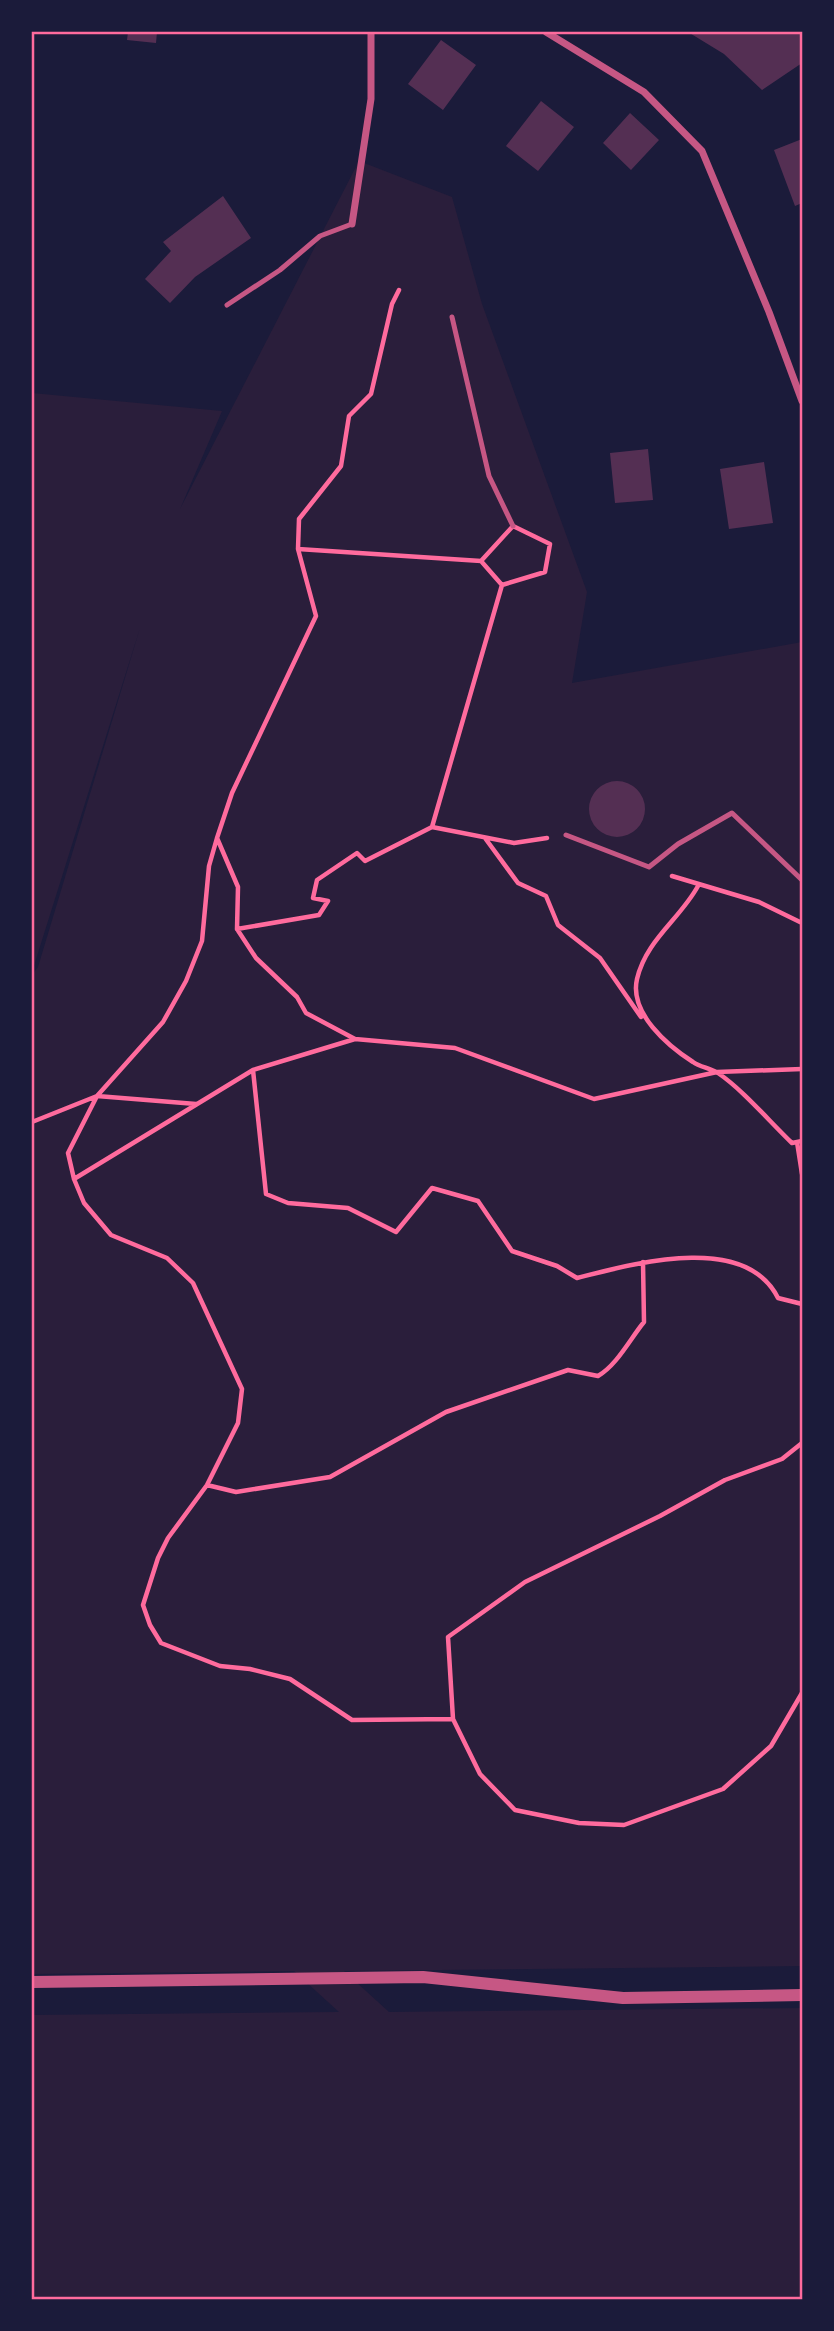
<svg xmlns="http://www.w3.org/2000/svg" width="834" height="2331" font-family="'Asap Condensed',sans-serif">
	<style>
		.green { fill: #2a1e3b }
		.building { fill: #542f53 }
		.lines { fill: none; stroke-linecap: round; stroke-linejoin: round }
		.path { stroke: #ff6b9d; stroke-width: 4.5 }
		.service { stroke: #c65784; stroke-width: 5 }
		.minor { stroke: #c65784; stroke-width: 7 }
		.tertiary { stroke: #c65784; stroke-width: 12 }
		.neatline { fill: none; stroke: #ff6b9d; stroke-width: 2.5 }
	</style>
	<rect width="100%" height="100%" fill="#1b1b3a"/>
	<!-- green -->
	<path class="green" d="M359,161L452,197L482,304L587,592L572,683L802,642V1966L344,1971L389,2012L802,2008V2299H32V2015L339,2012L294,1971L32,1974V975L38,967L140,628L32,972V393L222,411L180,509Z"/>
	<!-- building -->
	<path class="building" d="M128,32H157L156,43L127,40Z
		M688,32H802V63L762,90L724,54Z
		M441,40L476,65L443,110L408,84Z
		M541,101L574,127L538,171L506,146Z
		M630,113L659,140L631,170L603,143Z
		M802,139V203L795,206L774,150Z
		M223,196L251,238L195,277L170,303L145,279L171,251L163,242Z
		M648,449L653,500L615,503L610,453Z
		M764,462L773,523L729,529L720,469Z
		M589 809a28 28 0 1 1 56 0a28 28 0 1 1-56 0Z"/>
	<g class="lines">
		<!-- path -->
		<path class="path" d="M513,526L550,544L545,572L502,585L481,561Z
			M298,549L481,561
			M432,827L502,585
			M217,838L209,866L202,941L186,981L163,1022L97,1096L68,1153L74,1179L84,1203L111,1235L167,1258L193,1283L242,1389L238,1423L207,1485L168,1538L158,1558L143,1605L150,1625L161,1643L220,1666L250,1669L290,1679L352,1720L453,1719L448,1637L525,1582L660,1516L725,1480L782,1459L802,1443
			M485,838L518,883L546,896L558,925L600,958L641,1017
			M672,876L759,902L802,923
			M698,886C680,919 646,940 637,979C629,1013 668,1046 693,1062C700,1067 710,1068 718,1073C743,1090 769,1121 792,1143L802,1141
			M237,929L319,915L328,901L313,898L317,880L357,853L365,861L432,827L514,843L547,838
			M355,1039L306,1013L297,997L256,958L237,929L238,887L217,838L232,793L316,616L298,549L299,519L341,466L349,416L371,394L392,304L399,290
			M253,1070L266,1194L288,1203L348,1208L396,1232L432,1188L478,1201L512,1251L557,1266L577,1278C633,1264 745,1232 778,1298L802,1304
			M32,1122L97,1096L196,1104
			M797,1142L802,1174
			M74,1179L253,1070L355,1039L455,1048L594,1099L717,1072L802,1069
			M207,1485L236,1492L330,1477L446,1412L568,1370L598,1376C617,1365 630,1339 644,1322L643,1262
			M453,1719L480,1774L515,1810L579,1823L624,1825L723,1789L771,1746L802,1693"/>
		<!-- service -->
		<path class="service" d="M227,305L280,270L320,236L352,224
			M452,317L489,476L513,526
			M566,835L649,867L678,844L732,813L802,880"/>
		<!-- minor -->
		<path class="minor" d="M546,32L644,92L702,151L769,312L802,401
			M352,224L371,99V32"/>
		<!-- tertiary -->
		<path class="tertiary" d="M32,1982L423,1977L623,1998L802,1995"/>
	</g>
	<!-- border -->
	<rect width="834" height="2331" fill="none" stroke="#1b1b3a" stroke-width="66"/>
	<rect x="33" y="33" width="768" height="2265" class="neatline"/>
</svg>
